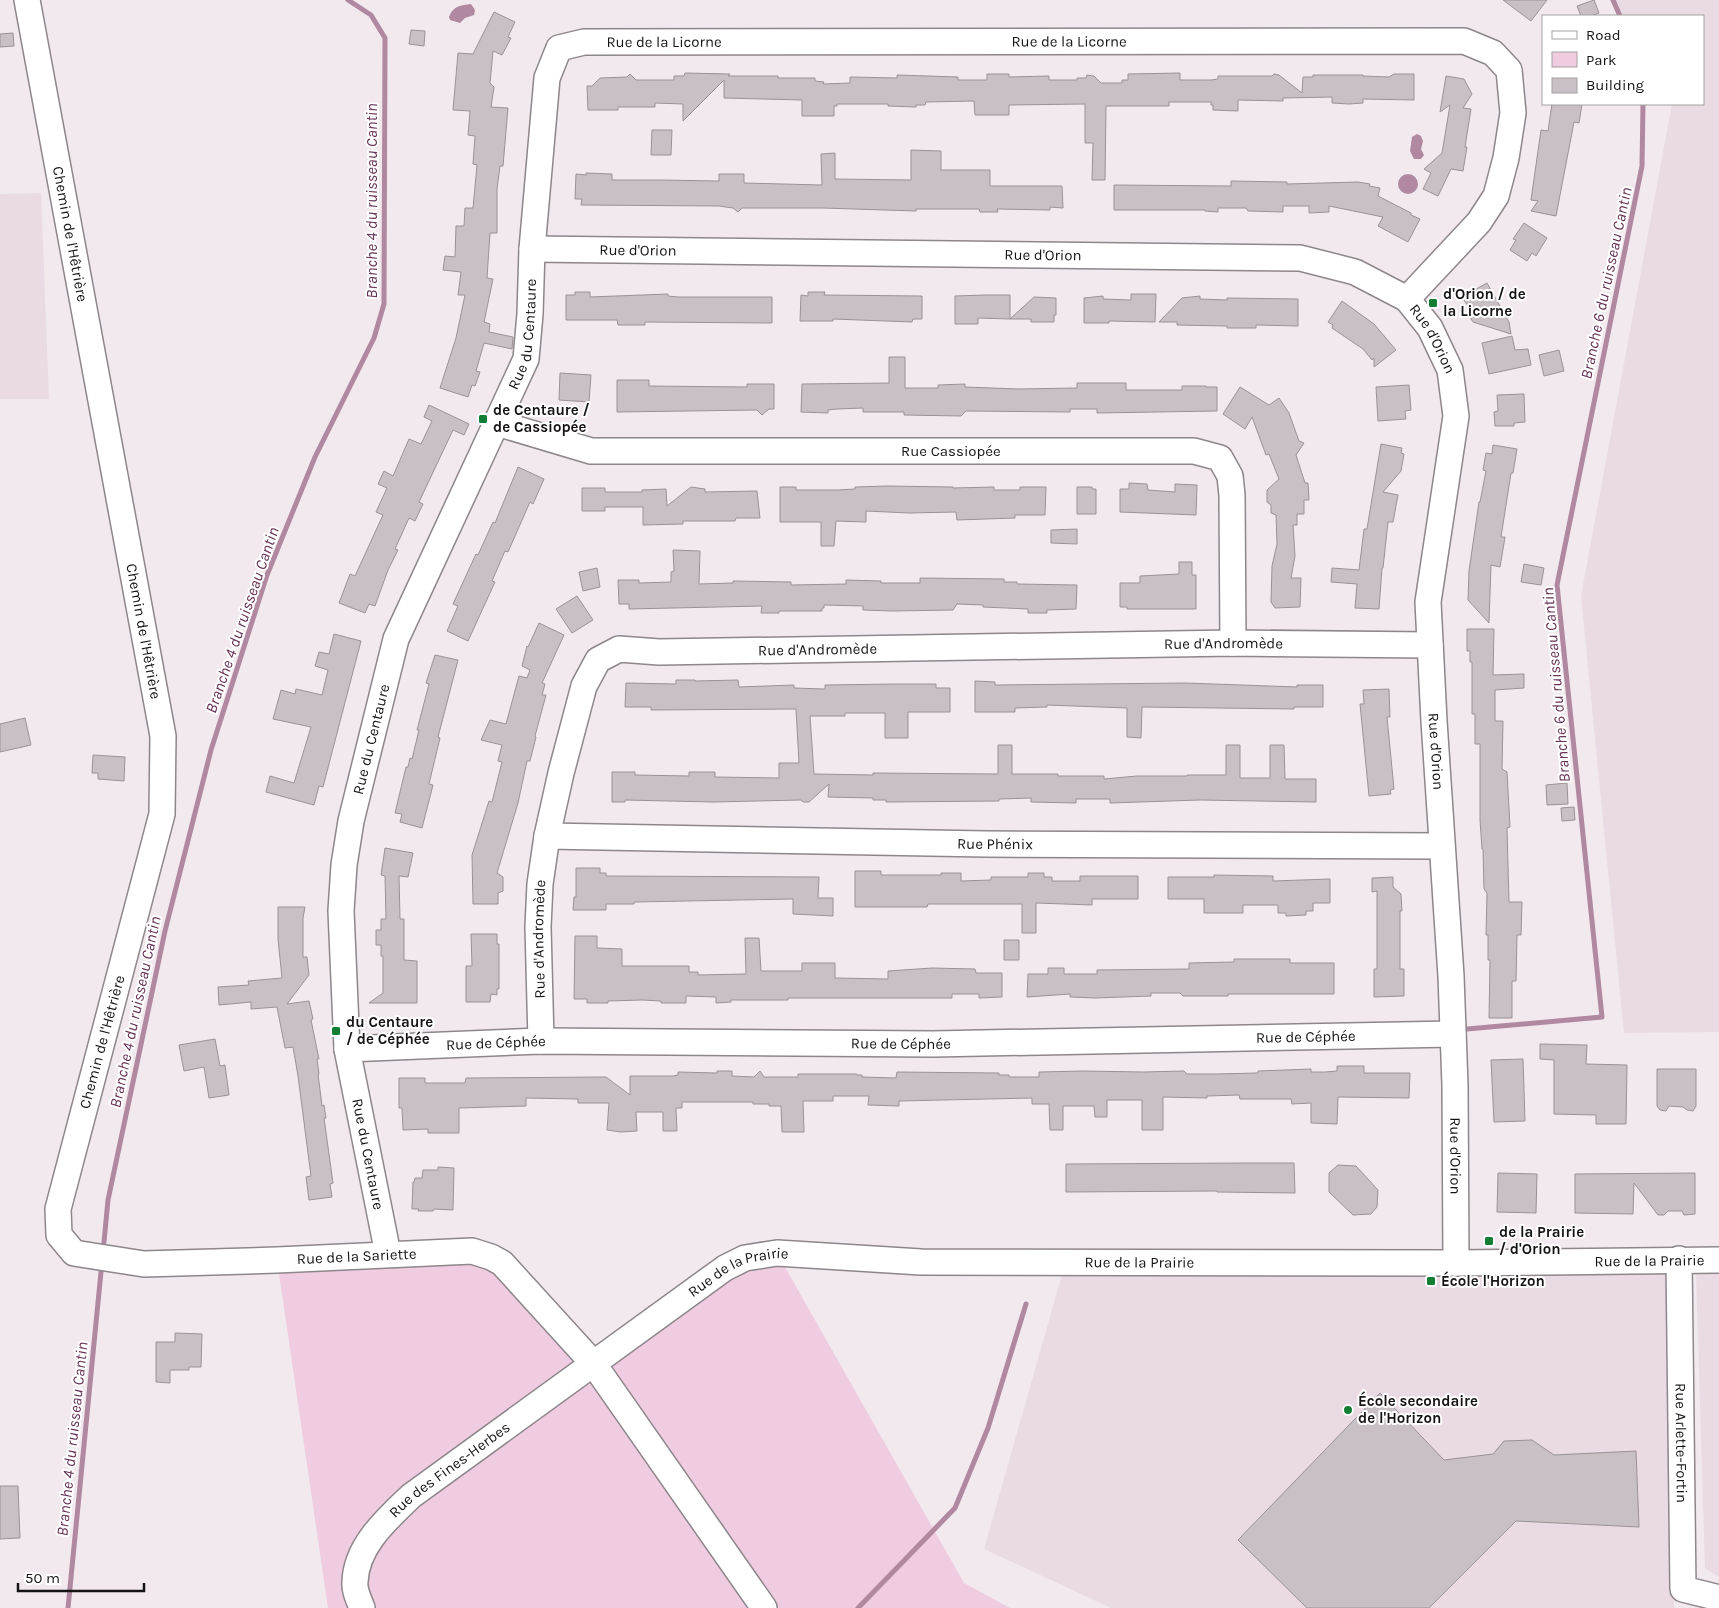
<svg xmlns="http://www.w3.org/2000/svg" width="1719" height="1608" font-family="Karla,sans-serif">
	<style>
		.built { fill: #eadae3 }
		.green { fill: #efcce0 }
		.water { fill: #b0889f }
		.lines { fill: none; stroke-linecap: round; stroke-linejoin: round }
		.stream { stroke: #b0889f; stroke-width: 5 }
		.building { fill: #c9c0c5; stroke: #9a9296 }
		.minor-casing { stroke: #8d868a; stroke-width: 28 }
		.minor { stroke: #fff; stroke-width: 25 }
		.poi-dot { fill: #117e34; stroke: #fff; stroke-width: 2 }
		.labels { text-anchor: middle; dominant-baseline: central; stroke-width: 4; stroke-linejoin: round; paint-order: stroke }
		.street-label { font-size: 15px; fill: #161314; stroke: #fff }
		.poi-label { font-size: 15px; font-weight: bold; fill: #161314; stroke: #fff; text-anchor: start }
		.water-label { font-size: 16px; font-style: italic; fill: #673255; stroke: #fff }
	</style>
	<rect width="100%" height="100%" fill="#f1e9ee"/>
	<!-- built -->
	<path class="built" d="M1614,0H1719V1032L1624,1033L1581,596L1672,104H1703V16H1623Z
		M41,193L49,399H0V194Z
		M1671,1269L1674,1608H1111L984,1549L1063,1271Z
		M1719,1272V1577L1705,1568L1696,1273Z"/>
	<!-- green -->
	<path class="green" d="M472,1251L593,1362L725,1268L777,1253L964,1583L1010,1608H328L277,1260Z"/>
	<!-- water -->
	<path class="water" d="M471,4L475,10L474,15L465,18L460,23L450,20L449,17C453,6 461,5 471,4Z
		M1417,134L1421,136L1423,141L1421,149L1424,155L1421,159H1414L1410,151L1412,137Z
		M1398 184a10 10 0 1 1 20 0a10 10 0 1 1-20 0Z"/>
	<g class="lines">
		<!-- stream -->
		<path class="stream" d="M1613,0L1620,16
			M1467,1029L1602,1017L1557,585L1642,166L1643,104
			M104,1242L108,1200L165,931L211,750L267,575L315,457L374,338L384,304L385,38L371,15L348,0
			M68,1608L101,1272
			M858,1608L955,1508L988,1428L1026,1304"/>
	</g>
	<!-- building -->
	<path class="building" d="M1503,0H1547L1531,21Z
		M1594,0L1599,13L1591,16H1581L1577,6Z
		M494,12L515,22L508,37L511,38L502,55L493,51L490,83L494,87L491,107L508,108L503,166H500L497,189V233H490L487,278L493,279L484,322L490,324L489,332L513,337L512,349L484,343L476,371L480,372L475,386L472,385L468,397L440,388L456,338L465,295H458L461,272L443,270L445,256L455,257L456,226H464L465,208H473L477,165L473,164L475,136L468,135L470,111L453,110L458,53L473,54Z
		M411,30L425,31L424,46L409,44Z
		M13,33L14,46L0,47V34Z
		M685,73L730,74L728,76H778V78H815V81L824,82L823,84L850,83V77L897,78V75L958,77V80H987V74H1009V77L1049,76V80H1077V78H1086L1087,75L1094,76L1101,83H1122V80H1128V74L1180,73V80H1211L1218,79V76H1272L1274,74L1279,75L1302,93L1303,77H1313V75H1363V76L1389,77L1394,74H1414V100L1363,99V103L1349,104L1332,103V97L1283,98V101L1238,100V111L1213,110V105H1211V102H1169V106H1106L1105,180H1092L1093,143H1085V104L1009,105V115H975L974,101L926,102L925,105H916V107L888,106V104H837V106H834V116H802V100L724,98V80L683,121V104L655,103V107H618V110H588L587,86H592L600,78L627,77L630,74L636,80H674V76H684Z
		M1446,76L1464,79L1472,94L1463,108L1471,109L1465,147H1467L1463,171L1451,169L1438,196L1423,189L1431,173L1424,169L1442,153L1450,105L1440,112Z
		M1552,104H1582L1579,123L1574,122L1556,216L1531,211L1538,201L1531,200L1541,130L1548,131Z
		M652,130H672L671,155H651Z
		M911,150L941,151V170H990V186H1062L1063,208L1050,207V210L997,209L998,212H980L979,209H916V211L823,208H742L738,212L733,208L719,206L581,205L582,199H575L576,174L586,175V173L612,174V180H659L719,181V174H744V183L822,185L821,154L835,153V179L911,180Z
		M1231,181L1287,182V184L1358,182L1370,184L1369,186L1380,188L1378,196L1411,213V215L1420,219L1408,242L1378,226L1383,217L1329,206V212L1309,213V206H1283V212L1248,211L1246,208H1218V212L1205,211V210H1114V185L1231,186Z
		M1524,223L1547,238L1536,256L1532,253L1527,261L1510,250L1516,240L1513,239Z
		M1487,283L1509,322L1511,334L1473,322L1468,314L1470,309L1462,297Z
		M575,292H590V297L668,294V296L678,297H772V323L645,322V325H618L617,320H566V295H575Z
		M808,292H825L824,295L922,296V319H913L912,322L833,319V321H800L801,295L808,296Z
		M1131,294H1156L1155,322L1109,321V323H1084V298L1103,296V299L1131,300Z
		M986,295H1010V319L978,318V324H955V296Z
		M1200,296V299L1227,300V298L1298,299V326L1256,325V328H1227V326L1177,325V322H1159L1182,298Z
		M1034,297L1056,298V315H1054V322H1031V319H1010Z
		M1342,301L1374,324L1396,350L1374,367V358L1372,360L1363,349L1332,328L1333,325L1328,322Z
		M1512,336L1515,350L1528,349L1531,365L1489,374L1482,343Z
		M1559,350L1564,371L1544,376L1539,355Z
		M889,357H905V388H938V385L965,384V387L1018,389L1077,388V383H1126V390H1182V386H1206V387H1217V411L1097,413V409H1070V412L966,411L961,416L904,415V412H863V408L837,409L828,410V413L801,412L802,384L889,383Z
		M560,373L591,375L589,402L559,400Z
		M617,380H649V386L747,387V384H774V409H769L762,415L757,410L617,412Z
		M1409,385L1411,410L1405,411L1406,419L1378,421L1376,387Z
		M1240,387L1269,405L1279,398L1289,413L1299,441L1304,443L1296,455L1305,483H1308L1309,500H1304V514H1297V525H1293L1295,556L1291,578H1301L1300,607L1275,608L1271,602L1272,566L1277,544L1276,515L1271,513V505L1267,502V490L1279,479L1269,454L1266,455L1252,417L1245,429L1223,414Z
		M1524,394L1525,422L1514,423V426H1495L1494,412L1498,411L1497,395Z
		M429,405L469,424L464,435L453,430L419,502L423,504L415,521L409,518L395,549L398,550L388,570L375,606L369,604L365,613L339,603L350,574L355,576L383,515L376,512L387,488L378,484L384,471L393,476L409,439L421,444L432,421L424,417Z
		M1381,444L1402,448L1401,453L1404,454L1401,471L1383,492L1398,495L1393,522H1388L1383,568H1382L1379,609L1355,608L1357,584L1331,582L1332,568L1359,570L1364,529H1367Z
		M1493,445L1517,449L1513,473H1511L1501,537H1505L1500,567L1491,565L1489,623L1468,600L1469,571L1479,502H1480L1486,471L1483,470L1486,453L1492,454Z
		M518,467L544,479L533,504L530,502L508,552L505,551L492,581L495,582L468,641L447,631L458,606L453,604L476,554L478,555L493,522L495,523Z
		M1129,483L1147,484L1148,490L1175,492V484L1197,485L1196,515L1120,512V489H1129Z
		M887,486L953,487V488L994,487V490H1020V487H1046L1045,515H1015V518L957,520L956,512L909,513L866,511V522L836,521L834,546H821V522H780V487H796V490H838L855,489V487Z
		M691,487L705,489V492L757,491L760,518H736L735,521H683V524L643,525V507H605V511H582V488H605V492H642V490L666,489L667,506Z
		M1077,487H1092V489H1096V514H1077Z
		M1077,529V544L1051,543V530Z
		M673,550L700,551L699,584L733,583V581L791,582V585L846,584V580L881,581V583H920V578L1004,579V582H1017V584L1077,585L1076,609L1047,610V613H1028V609L983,607V605L957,604L953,610L892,611L863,610V606L824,605V608H822V611H779V613H761L762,606L629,609V604H619L618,580H639V583L671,582V572L674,571Z
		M1179,562H1192V575H1196V609H1127V607H1120V583H1140V576L1179,574Z
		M1524,564L1544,568L1541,585L1521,582Z
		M597,568L600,587L583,591L579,572Z
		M577,596L593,620L572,633L556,609Z
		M539,623L564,635L542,683L545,684L542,695H546L535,736L536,737L530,761H527L518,803L497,873L503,877V891L498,893V904H473L472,855L489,801L492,802L502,762L498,761L502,745L481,740L490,720L506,724L519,676L527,678L530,670L522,666L527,646L528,647Z
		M1467,629H1494L1493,675L1524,674V688L1495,690V721H1503L1502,769L1507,772L1510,827L1507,828L1509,902H1522L1521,935H1517L1516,981H1512V1018H1489L1490,960H1488V935H1486L1487,893L1484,889L1483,849H1482L1480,820V744H1475V714H1472V662H1470V651H1467Z
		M334,634L361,641L323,787L319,786L314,805L266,792L270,776L294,783L311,727L273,719L281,690L295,694L296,689L322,695L328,670L315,666L319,652L329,654Z
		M435,655L458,660L438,737L440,738L429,784L433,785L422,828L400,822L402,814L395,813L406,767H408L410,758L412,759L419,730H417L429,684L426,683Z
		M676,680H695V681L738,680L739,687L794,685V688L825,689V685L895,684H936V688H950V712H908V738H885V713H845V716H810L814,774L873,775V773L998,774V745H1012V774H1058V776H1104V779L1137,776H1187V775H1226V745H1240V778H1270V745H1284L1285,779H1316V802L1200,800L1110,803V799H1076V803L1031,802V798L999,799V801L886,802V800H873V798L828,797L829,784L809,802H803L801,800L714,802L625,800V802H612V772H635V775L689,776V772H715V777L779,778V763H799L796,709L651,710V707H625L626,683L676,684Z
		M975,681L995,682V685L1185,683L1297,687V685H1323V707H1294V709L1142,707L1141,738L1127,737V708L1047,705V707L1015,708V712H975Z
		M1389,689L1390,717H1387L1394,789L1390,790L1391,794L1369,796L1360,704H1364L1363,690Z
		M25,718L31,745L0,752V724Z
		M93,755L125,757L124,781L98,779V773H92Z
		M1567,783L1568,804L1547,805L1546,785Z
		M1574,807L1575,820L1562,821L1561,808Z
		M385,848L413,853L408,877L399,876L400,919H404V960L417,961V1003H369L383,993V956H381V945H376V930H381V919H386L385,876L381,875Z
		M576,868H600V873H606V876L819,877L818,898H833V916L793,914V899L634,902V904H606V910H573L574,897H576Z
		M855,871H881V875H941V873H961V881L991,880V877H1028V873H1044V877H1052V881H1080V876H1138V899H1092V905L1036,903V933H1022V904H928L927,907H855Z
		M1214,875L1273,876V881L1330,879V903H1313V911H1306V915L1286,916V913H1278V905H1243V913H1204V899H1168V877H1214Z
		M1393,877V887L1401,894L1402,911H1400V969H1404V996L1374,997V969H1377V891L1372,892V878Z
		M278,907H305L303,918V957H307L309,975L287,1004L309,1001L313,1019L311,1020L319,1059H317L319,1074H318L322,1106L324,1105L326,1118H324L333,1183L330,1184L332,1197L309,1200L306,1177L311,1176L298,1076L293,1047L285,1048L277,1007L251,1009V1002L219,1005L218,987L249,985L248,981L282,978L278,939Z
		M471,934H497V944H499V989H497V995L491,994L490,1002H466V966H472Z
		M575,936H597V948L622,949V966H689V972H698V975L746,974L745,938H759L761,971H802V963H835V978L888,979V971L932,968L975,969L976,973H1002V997L979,998V994H952V998H788V1000H731V1002L716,1003V997L686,996V1003H661V1001L642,1000L608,1001V1003H587V999H574Z
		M1004,940H1019V960H1004Z
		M1234,959H1290V963H1334V994H1228V996H1183L1180,993H1151V996L1095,998L1070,997V994L1027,997L1028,974H1048V968H1064V974H1097V970L1189,969V963L1234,962Z
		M215,1039L220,1066L225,1065L229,1095L209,1098L204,1067L184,1071L179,1045Z
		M1540,1044L1587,1045L1586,1064L1627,1065L1626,1124H1596V1115L1554,1114V1060L1540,1059Z
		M1523,1059L1525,1121L1494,1122L1491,1060Z
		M1337,1066H1364V1073H1410L1409,1098L1338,1097L1337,1124L1311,1123V1103L1292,1104L1291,1099H1240L1239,1095L1207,1096V1098L1163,1097V1130H1142V1100H1107V1117H1095L1094,1106H1063V1130H1050L1049,1104H1032V1098L899,1101V1106L868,1105L869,1096H833V1101H803L804,1132H782L781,1106H769V1104H753V1102H682V1108H676L677,1131H663V1112H636L637,1131L621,1132L607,1130L609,1103H578V1099L526,1098V1106L459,1108V1133H428V1129L403,1130L402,1108H399V1078H425V1083H465L466,1078L606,1077L630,1095V1076H673L678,1075V1072L717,1073V1071H732V1076L754,1077L760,1071L764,1077H798V1074H857V1075H862V1077L896,1078L897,1072L999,1073V1075H1009V1077H1039V1072L1083,1071L1143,1072L1184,1071L1187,1074H1215L1258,1073V1071L1311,1069V1072H1325L1337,1071Z
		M1657,1069H1696V1106L1693,1111L1687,1110L1683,1107L1669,1106L1666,1111L1660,1110L1657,1106Z
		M1245,1163H1294L1295,1193L1217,1192V1191L1066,1192V1164Z
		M1338,1165L1356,1166L1378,1190L1377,1207L1371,1214L1353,1215L1329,1192V1173Z
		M438,1167L454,1168L453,1210L434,1209L433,1211H418L419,1209H412L413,1182H414L415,1178H422L423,1170H438Z
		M1498,1173L1537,1174L1536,1213L1497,1212Z
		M1695,1173V1214L1684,1215L1682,1211H1668L1664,1215H1658L1634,1183L1633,1214L1575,1213V1174Z
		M175,1333L202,1334L201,1367H189V1370H170V1383L156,1382V1342H175Z
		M1380,1393L1444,1460L1493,1454L1504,1441L1532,1440L1554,1455L1636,1451L1639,1527L1516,1521L1429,1608H1307L1238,1540Z
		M0,1486H18L20,1538L0,1539Z"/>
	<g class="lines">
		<!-- minor casing -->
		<g class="minor-casing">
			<g id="minor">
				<path id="s1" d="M27,0L163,736L162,814L58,1209L59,1235L74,1253L144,1264L277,1260L472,1251L491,1257L502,1263L593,1363L764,1608"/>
				<path id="s2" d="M532,249L1300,258L1355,272L1407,299L1430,328L1450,370L1456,416L1428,602L1434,721L1451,976L1455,1085L1456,1263"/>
				<path id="s3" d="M497,423L591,451H1194L1220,458L1230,476L1232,495L1233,643"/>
				<path id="s4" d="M547,836L986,844L1442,846"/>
				<path id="s5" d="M541,1041L538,927L540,884L547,836L561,773L584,686L598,660L619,649L659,652L1233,643L1430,645"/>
				<path id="s6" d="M347,1049L541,1041L933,1044L1453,1034"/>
				<path id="s7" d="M388,1254L347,1049L341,911L344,865L351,821L396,639L526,359L530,314L532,249L547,78L559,48L584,42L1464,41L1493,53L1509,70L1513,113L1506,158L1496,196L1479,222L1407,299"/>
				<path id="s8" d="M1679,1259L1683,1589L1719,1598"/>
				<path id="s9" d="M362,1608C359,1600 354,1590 355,1582C356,1546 387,1519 411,1496L725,1268L745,1258L777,1253L921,1262L1456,1263L1719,1260"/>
			</g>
		</g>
		<!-- minor -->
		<use href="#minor" class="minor"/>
	</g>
	<!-- markers -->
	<g class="poi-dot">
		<rect x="1428" y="298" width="10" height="10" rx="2.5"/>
		<rect x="478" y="414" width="10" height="10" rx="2.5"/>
		<rect x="331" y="1026" width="10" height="10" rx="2.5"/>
		<rect x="1484" y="1236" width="10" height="10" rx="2.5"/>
		<rect x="1426" y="1276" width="10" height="10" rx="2.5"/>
		<circle cx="1348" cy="1410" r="5"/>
	</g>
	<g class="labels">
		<!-- street labels -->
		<g class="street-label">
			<text stroke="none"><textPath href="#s7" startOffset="1759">Rue de la Licorne</textPath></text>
			<text stroke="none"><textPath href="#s7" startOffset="1354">Rue de la Licorne</textPath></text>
			<text stroke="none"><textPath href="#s1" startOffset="238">Chemin de l'Hêtrière</textPath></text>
			<text stroke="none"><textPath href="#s2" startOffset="106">Rue d'Orion</textPath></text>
			<text stroke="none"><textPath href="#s2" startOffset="511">Rue d'Orion</textPath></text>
			<text stroke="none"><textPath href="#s7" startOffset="958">Rue du Centaure</textPath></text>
			<text stroke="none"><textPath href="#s2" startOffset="931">Rue d'Orion</textPath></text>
			<text stroke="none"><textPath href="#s3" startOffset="458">Rue Cassiopée</textPath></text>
			<text stroke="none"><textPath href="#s1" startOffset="642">Chemin de l'Hêtrière</textPath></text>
			<text stroke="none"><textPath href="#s5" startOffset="1018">Rue d'Andromède</textPath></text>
			<text stroke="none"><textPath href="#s5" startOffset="612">Rue d'Andromède</textPath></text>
			<text stroke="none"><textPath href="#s7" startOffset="522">Rue du Centaure</textPath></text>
			<text stroke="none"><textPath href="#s2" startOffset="1351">Rue d'Orion</textPath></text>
			<text stroke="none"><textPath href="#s4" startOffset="448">Rue Phénix</textPath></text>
			<text stroke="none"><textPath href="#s5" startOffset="102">Rue d'Andromède</textPath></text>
			<text stroke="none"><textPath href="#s6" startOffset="959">Rue de Céphée</textPath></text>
			<text transform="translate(102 1042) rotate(-75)">Chemin de l'Hêtrière</text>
			<text stroke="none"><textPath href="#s6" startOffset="149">Rue de Céphée</textPath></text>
			<text stroke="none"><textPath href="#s6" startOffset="554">Rue de Céphée</textPath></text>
			<text transform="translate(368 1154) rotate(79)">Rue du Centaure</text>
			<text stroke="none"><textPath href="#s2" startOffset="1756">Rue d'Orion</textPath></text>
			<text stroke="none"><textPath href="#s1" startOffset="1568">Rue de la Sariette</textPath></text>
			<text stroke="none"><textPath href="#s9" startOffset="1448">Rue de la Prairie</textPath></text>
			<text stroke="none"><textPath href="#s9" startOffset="938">Rue de la Prairie</textPath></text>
			<text stroke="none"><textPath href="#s9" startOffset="532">Rue de la Prairie</textPath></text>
			<text stroke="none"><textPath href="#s8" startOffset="184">Rue Arlette-Fortin</textPath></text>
			<text stroke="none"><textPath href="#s9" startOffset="179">Rue des Fines-Herbes</textPath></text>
		</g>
		<!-- poi labels -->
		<g class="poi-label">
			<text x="1443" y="294">d'Orion / de<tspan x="1443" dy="17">la Licorne</tspan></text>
			<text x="493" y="410">de Centaure /<tspan x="493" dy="17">de Cassiopée</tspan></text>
			<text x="346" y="1022">du Centaure<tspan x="346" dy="17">/ de Céphée</tspan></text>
			<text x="1499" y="1232">de la Prairie<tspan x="1499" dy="17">/ d'Orion</tspan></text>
			<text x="1441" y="1281">École l'Horizon</text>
			<text x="1358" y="1401">École secondaire<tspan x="1358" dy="17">de l'Horizon</tspan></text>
		</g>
		<!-- water labels -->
		<g class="water-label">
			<text transform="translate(371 201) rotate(-90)">Branche 4 du ruisseau Cantin</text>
			<text transform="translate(1606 283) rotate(-78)">Branche 6 du ruisseau Cantin</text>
			<text transform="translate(242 620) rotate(-71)">Branche 4 du ruisseau Cantin</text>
			<text transform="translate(1556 685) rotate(-95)">Branche 6 du ruisseau Cantin</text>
			<text transform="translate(135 1012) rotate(-78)">Branche 4 du ruisseau Cantin</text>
			<text transform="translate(72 1439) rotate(-84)">Branche 4 du ruisseau Cantin</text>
		</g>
	</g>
	<!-- legend -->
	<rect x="1542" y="15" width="162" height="90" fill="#ffffff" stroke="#a2a1a1"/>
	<rect x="1552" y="31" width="25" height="8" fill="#ffffff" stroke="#a2a1a1"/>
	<text x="1586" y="40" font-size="15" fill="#161314">Road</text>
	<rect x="1552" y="52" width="25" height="15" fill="#efcce0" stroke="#a2a1a1"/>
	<text x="1586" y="65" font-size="15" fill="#161314">Park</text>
	<rect x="1552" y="78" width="25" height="15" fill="#c9c0c5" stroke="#a2a1a1"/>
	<text x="1586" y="90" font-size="15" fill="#161314">Building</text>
	<!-- scale -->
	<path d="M18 1583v8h126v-8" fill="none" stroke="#161314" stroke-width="2.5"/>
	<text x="25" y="1583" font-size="15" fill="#161314" stroke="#ffffff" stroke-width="4" paint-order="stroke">50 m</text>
</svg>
